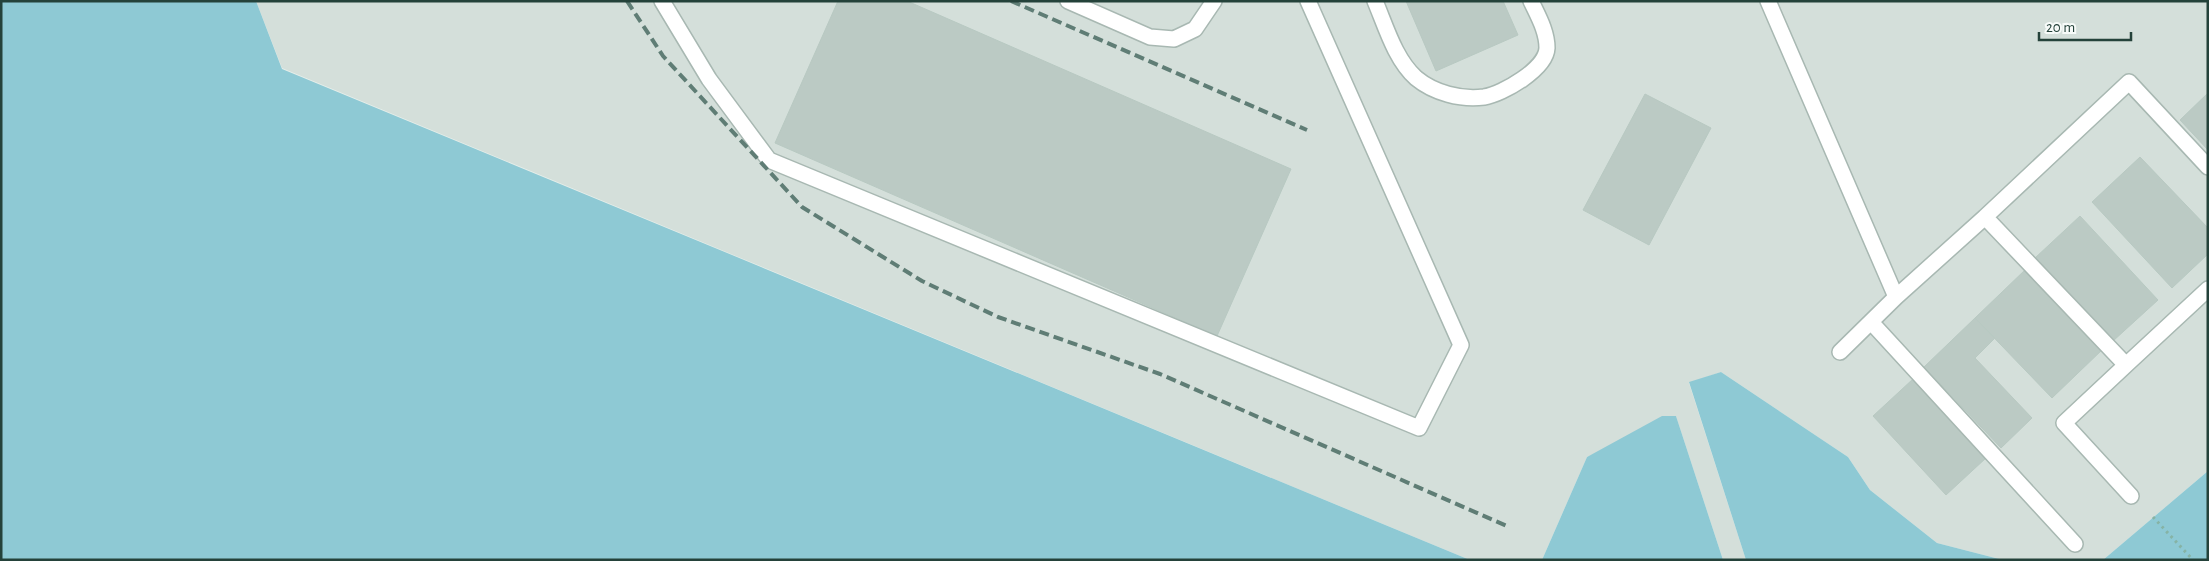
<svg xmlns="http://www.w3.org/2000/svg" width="2209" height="561" font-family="'Alegreya Sans',sans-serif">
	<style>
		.built { fill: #d4dfda }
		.water { fill: #8ec9d4 }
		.building { fill: #bbcac4; stroke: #b8c9c2 }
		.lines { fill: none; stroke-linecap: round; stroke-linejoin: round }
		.minor-casing { stroke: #a8b8b2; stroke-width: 18 }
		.path { stroke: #86b3a5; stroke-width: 3; stroke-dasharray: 2.5 4; stroke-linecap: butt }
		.minor { stroke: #fff; stroke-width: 15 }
		.rail { stroke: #5f7d75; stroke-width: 4; stroke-dasharray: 10 5; stroke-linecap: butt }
	</style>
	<rect width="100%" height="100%" fill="#e6efeb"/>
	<!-- built -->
	<path class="built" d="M256,1H2208V471L2103,560H2003L1937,543L1870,490L1848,457L1721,372L1689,383L1746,560H1723L1676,416L1587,457L1542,560H1470L282,68Z"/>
	<!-- water -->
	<path class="water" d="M1,1H256L282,69L1470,560H1Z
		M1721,372L1848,457L1870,490L1937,543L2003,560H1746L1689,382Z
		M1662,416H1676L1723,560H1542L1587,457Z
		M2208,471V560H2103Z"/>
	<!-- building -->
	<path class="building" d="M838,1H907L1291,169L1217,336L775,143Z
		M1406,1H1503L1518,35L1436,71Z
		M2208,93V150L2180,120Z
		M1645,94L1711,128L1649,245L1583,210Z
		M2140,157L2208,228V254L2172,288L2092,202Z
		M2080,216L2158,300L2113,341L2035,258Z
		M2026,269L2103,349L2052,398L1975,318Z
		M1975,318L1995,338L1975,358L2032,418L2001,448L1924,367Z
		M1913,379L1986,458L1946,495L1873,416Z"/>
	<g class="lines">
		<!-- minor casing -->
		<g class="minor-casing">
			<path id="minor" d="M662,1L709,79L769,160L1419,428L1461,345L1308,1
				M1068,1L1150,37L1174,39L1195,29L1214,1
				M1375,1C1386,27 1395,59 1416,78C1434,93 1461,100 1484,97C1503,94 1546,69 1547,48C1547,31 1538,16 1531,1
				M1768,1L1896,297L1985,217L2126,365L2064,423L2131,496
				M1985,217L2129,82L2208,167
				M1871,322L2075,544
				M1840,352L1896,297
				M2126,365L2208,289"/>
		</g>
		<!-- path -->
		<path class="path" d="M2153,517L2193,560"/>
		<!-- minor -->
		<use href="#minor" class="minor"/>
		<!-- rail -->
		<path class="rail" d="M627,1L663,56L802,207L922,281L998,317L1160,374L1509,527
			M1011,1L1307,130"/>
	</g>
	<!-- border -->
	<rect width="2209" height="561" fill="none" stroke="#24423a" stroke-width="5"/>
	<!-- scale -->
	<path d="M2039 32v8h92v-8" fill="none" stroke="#24423a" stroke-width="2.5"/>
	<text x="2046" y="32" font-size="15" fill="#24423a" stroke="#f7fbf9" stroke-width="4" paint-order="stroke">20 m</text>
</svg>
